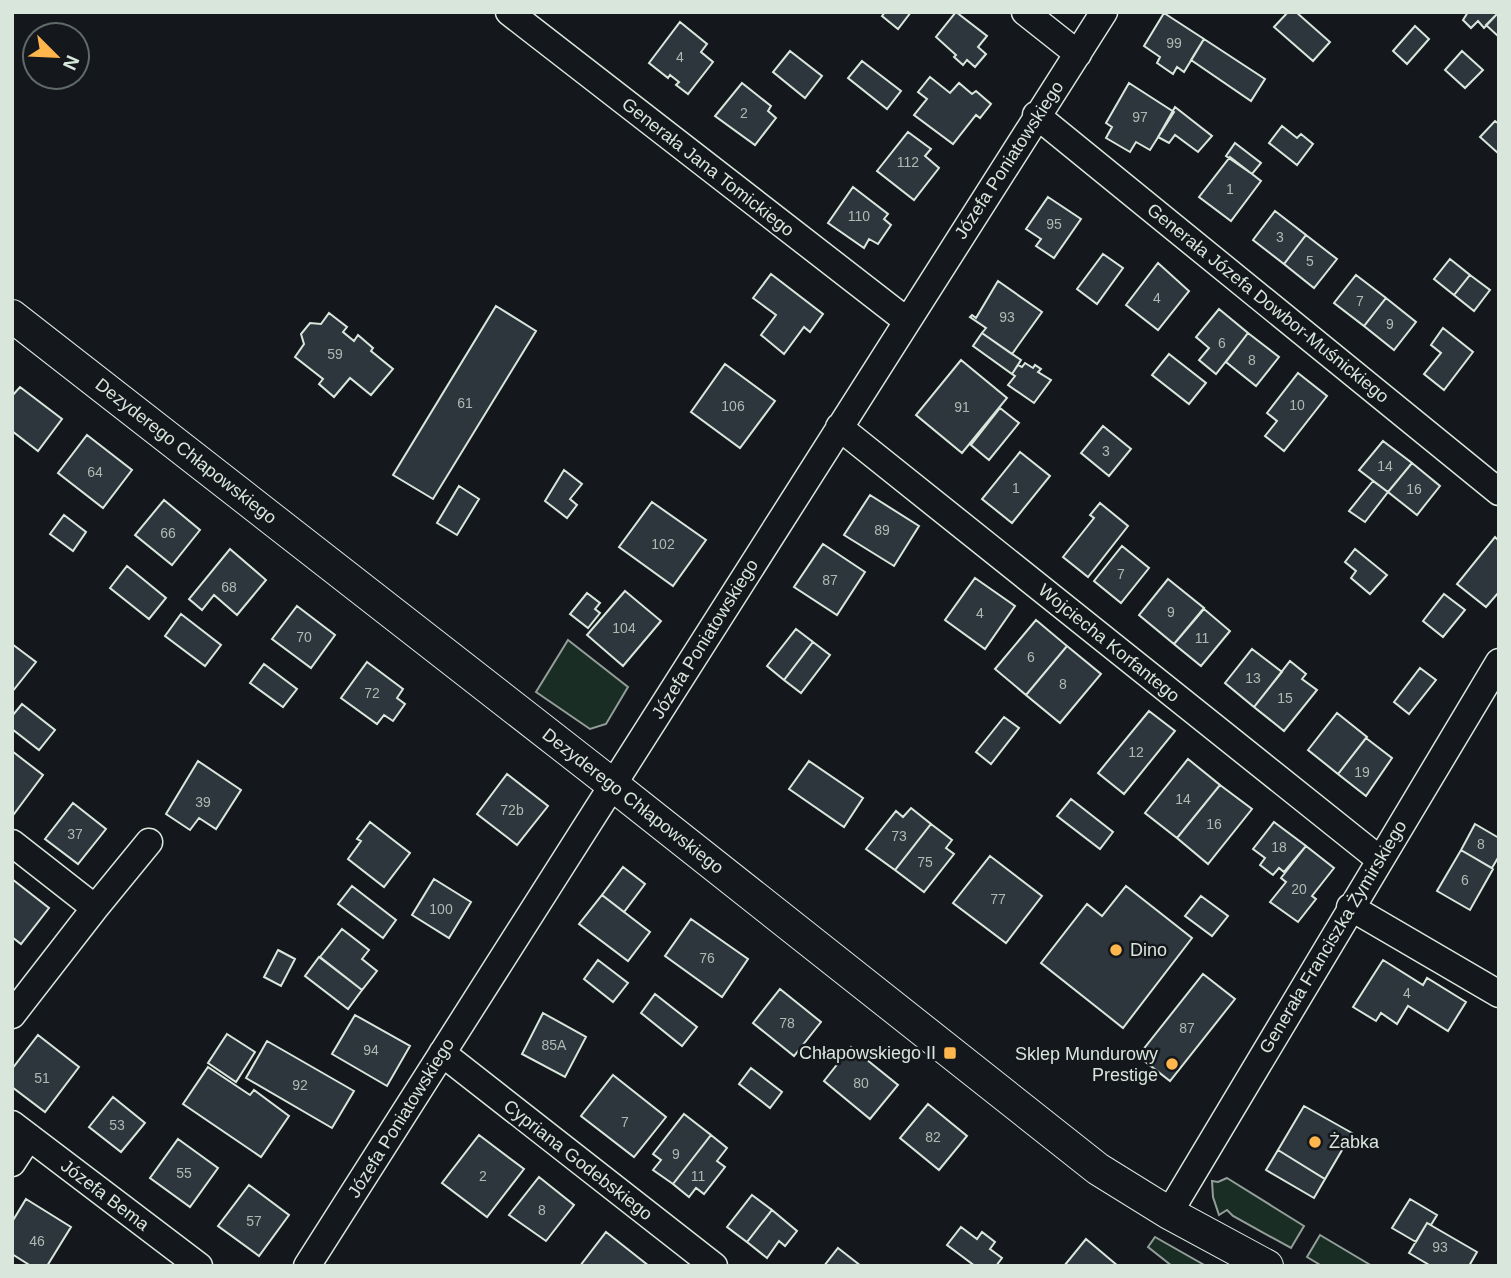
<svg xmlns="http://www.w3.org/2000/svg" width="1511" height="1278" font-family="Arial,sans-serif">
	<style>
		.green { fill: #1a2d24; stroke: #939e99; stroke-width: 2 }
		.building { fill: #2c363c; stroke: #d8e6dc; stroke-width: 2 }
		.lines { fill: none; stroke-linecap: round; stroke-linejoin: round }
		.minor-casing { stroke: #d8e6dc; stroke-width: 29 }
		.tertiary-casing { stroke: #d8e6dc; stroke-width: 34 }
		.minor { stroke: #14181c; stroke-width: 26 }
		.tertiary { stroke: #14181c; stroke-width: 32 }
		.poi-dot { fill: #ffb74d; stroke: #14181c; stroke-width: 2.5 }
		.labels { text-anchor: middle; dominant-baseline: central; stroke-width: 5; stroke-linejoin: round; paint-order: stroke }
		.number-label { font-size: 14px; fill: #adbab4 }
		.street-label { font-size: 18px; fill: #d8e6dc; stroke: #14181c }
		.poi-label { font-size: 18px; fill: #d8e6dc; stroke: #14181c; text-anchor: start }
	</style>
	<rect width="100%" height="100%" fill="#14181c"/>
	<!-- green -->
	<path class="green" d="M568,640L628,687L606,724L590,729L536,692Z
		M1227,1178L1304,1226L1291,1248L1233,1216L1227,1210L1219,1215L1213,1197L1212,1181L1218,1182Z
		M1320,1235L1372,1266H1322L1307,1257Z
		M1155,1237L1206,1266H1172L1148,1247Z"/>
	<!-- building -->
	<path class="building" d="M885,12H911L898,29L882,16Z
		M956,12L987,36L978,47L986,54L975,67L967,60L963,65L954,57L956,55L936,37Z
		M1288,12H1296L1330,42L1313,61L1274,27Z
		M1468,12H1499L1484,28L1478,21L1471,28L1463,20Z
		M1499,12V37L1486,25Z
		M1164,13L1204,39L1184,72L1177,67L1173,74L1157,63L1160,57L1144,46Z
		M680,22L707,44L701,52L713,62L688,94L676,85L679,82L670,75L668,78L649,63Z
		M1415,26L1429,39L1407,64L1393,51Z
		M1204,39L1265,79L1251,101L1191,60Z
		M790,51L822,76L805,98L773,72Z
		M1462,51L1483,70L1465,88L1445,70Z
		M862,61L901,91L887,109L848,78Z
		M930,77L950,93L959,83L972,94L976,91L991,104L980,118L976,115L953,144L914,115L927,99L918,92Z
		M742,83L771,106L768,111L776,118L755,145L715,116Z
		M1129,83L1174,112L1150,150L1136,142L1130,152L1106,138L1112,127L1106,123Z
		M1175,107L1212,136L1198,152L1175,135L1169,143L1158,137Z
		M1495,121L1499,124V154L1480,137Z
		M1282,126L1297,138L1301,134L1313,144L1297,165L1269,143Z
		M908,132L931,149L925,156L939,168L914,200L877,171Z
		M1235,143L1261,163L1252,174L1226,156Z
		M1230,157L1261,181L1231,221L1199,197Z
		M853,187L888,214L884,219L891,225L878,244L869,239L864,248L828,223Z
		M1048,197L1081,219L1054,258L1036,246L1041,239L1026,229Z
		M1275,211L1306,235L1284,264L1253,240Z
		M1306,235L1337,259L1314,288L1284,264Z
		M1103,254L1123,268L1097,304L1077,289Z
		M1450,259L1470,275L1454,295L1434,279Z
		M1158,263L1189,291L1158,330L1126,305Z
		M771,274L823,314L810,332L804,327L784,354L761,335L776,315L753,298Z
		M1356,275L1386,298L1364,326L1334,303Z
		M1470,275L1490,290L1474,311L1454,295Z
		M998,281L1042,312L1012,354L982,333L986,328L970,317L972,315L976,318Z
		M1386,298L1416,322L1394,350L1364,326Z
		M496,306L536,331L433,499L393,475Z
		M1219,309L1248,333L1216,374L1199,360L1209,348L1196,337Z
		M329,313L347,327L343,332L354,341L358,335L373,348L371,351L393,369L371,395L350,378L334,397L319,384L323,379L295,357L304,344L301,334L310,323L321,324Z
		M1443,328L1473,352L1444,390L1424,374L1441,353L1431,345Z
		M982,333L1021,360L1012,374L973,346Z
		M1248,333L1279,357L1256,386L1226,362Z
		M1169,354L1206,383L1189,404L1152,375Z
		M961,360L1007,398L962,453L916,415Z
		M1025,363L1033,368L1035,365L1041,369L1038,372L1051,380L1034,403L1008,385L1015,376L1012,374L1018,365L1022,367Z
		M725,364L775,401L740,448L691,412Z
		M1298,373L1327,396L1284,451L1265,436L1277,421L1267,413Z
		M20,387L62,419L38,451L12,431V396Z
		M1000,408L1019,423L989,460L971,445Z
		M1103,426L1131,449L1109,476L1081,453Z
		M87,435L132,470L103,508L58,473Z
		M1383,441L1412,463L1388,492L1359,470Z
		M1020,452L1050,476L1012,523L982,499Z
		M1412,463L1440,486L1417,515L1388,492Z
		M564,470L582,484L570,499L577,505L567,518L545,501Z
		M1373,481L1388,492L1365,522L1349,511Z
		M459,486L479,499L457,535L437,523Z
		M870,495L919,526L894,566L844,535Z
		M164,500L200,530L172,565L135,535Z
		M652,502L706,540L673,586L619,547Z
		M1100,503L1128,526L1088,577L1063,557L1094,518L1090,515Z
		M64,515L86,532L73,551L50,534Z
		M1495,537L1499,541V592L1486,607L1457,584Z
		M823,544L865,572L837,615L794,587Z
		M1122,546L1149,568L1121,603L1094,581Z
		M230,549L266,580L237,615L214,595L202,610L189,599Z
		M1355,549L1387,575L1370,594L1351,578L1356,571L1345,562Z
		M127,566L166,598L149,619L110,588Z
		M975,578L1015,606L985,649L945,620Z
		M1168,579L1204,608L1174,644L1139,615Z
		M625,591L661,621L623,666L587,635Z
		M587,593L600,603L595,609L600,613L588,628L570,614Z
		M1444,594L1465,610L1443,637L1423,621Z
		M297,606L335,635L311,668L272,639Z
		M1204,609L1230,631L1201,666L1174,644Z
		M181,614L221,645L205,666L165,636Z
		M1036,620L1067,646L1026,695L995,669Z
		M796,629L813,642L784,680L767,666Z
		M813,642L830,655L801,693L784,680Z
		M12,644L36,662L12,692Z
		M1067,646L1101,674L1060,723L1026,695Z
		M1252,649L1282,672L1254,707L1225,683Z
		M1290,661L1306,674L1302,679L1317,690L1284,731L1254,707Z
		M367,662L403,689L397,698L405,704L393,721L384,715L377,724L341,698Z
		M264,664L297,689L283,707L250,683Z
		M1420,668L1436,680L1409,714L1394,702Z
		M22,704L55,730L39,750L12,729V716Z
		M1149,711L1175,731L1124,794L1098,773Z
		M1337,713L1367,737L1338,774L1308,750Z
		M1004,717L1019,728L991,764L976,752Z
		M1366,738L1392,758L1366,796L1338,774Z
		M12,751L43,775L14,814L12,813Z
		M1188,759L1220,785L1177,838L1145,813Z
		M198,761L241,790L216,829L199,818L190,830L166,814Z
		M809,761L863,798L844,827L789,789Z
		M507,774L548,806L517,845L477,814Z
		M1220,785L1252,809L1208,864L1177,838Z
		M1071,799L1113,832L1100,849L1057,816Z
		M73,803L106,829L78,864L45,839Z
		M911,808L931,824L895,870L866,849L896,811L903,817Z
		M370,822L410,853L384,887L348,859L361,841L357,839Z
		M1274,822L1306,846L1284,872L1279,868L1273,875L1260,865L1265,858L1253,849Z
		M931,824L952,840L946,848L954,854L924,892L895,870Z
		M1475,824L1499,838V856L1492,868L1461,850Z
		M1306,846L1334,868L1312,896L1316,899L1298,922L1270,902L1286,882L1281,878Z
		M1461,850L1493,869L1470,910L1437,891Z
		M990,856L1042,896L1006,943L953,903Z
		M623,867L645,884L624,912L602,895Z
		M12,879L49,908L21,944L12,937Z
		M434,879L471,902L449,938L412,915Z
		M352,886L396,920L383,938L338,904Z
		M1126,886L1192,938L1123,1028L1041,963L1087,904L1102,916Z
		M602,895L650,932L628,961L579,924Z
		M1201,896L1228,916L1212,936L1185,916Z
		M691,919L748,959L722,997L665,956Z
		M342,929L369,950L362,959L377,971L362,990L320,957Z
		M278,950L295,959L281,986L264,977Z
		M319,957L362,990L348,1009L305,976Z
		M598,960L628,983L613,1002L584,979Z
		M1383,960L1423,985L1427,978L1466,1002L1448,1031L1408,1006L1397,1024L1381,1013L1376,1021L1353,1007Z
		M1203,974L1235,999L1170,1081L1138,1056Z
		M780,989L821,1022L794,1056L753,1023Z
		M655,994L697,1027L682,1046L641,1013Z
		M543,1013L586,1037L565,1077L522,1054Z
		M355,1015L410,1046L387,1086L332,1054Z
		M227,1034L255,1052L236,1082L208,1063Z
		M38,1035L79,1067L45,1112L12,1087V1069Z
		M267,1041L354,1091L332,1128L246,1078Z
		M851,1047L898,1085L870,1119L824,1081Z
		M208,1067L250,1095L254,1090L289,1116L261,1157L183,1104Z
		M751,1068L782,1092L770,1108L739,1084Z
		M613,1075L666,1117L634,1157L581,1116Z
		M113,1097L145,1123L121,1152L89,1127Z
		M928,1104L967,1136L939,1170L900,1138Z
		M1304,1106L1352,1133L1325,1179L1278,1150Z
		M684,1114L711,1135L673,1184L653,1170L661,1160L653,1154Z
		M479,1135L524,1169L487,1217L442,1183Z
		M711,1135L727,1148L717,1161L725,1167L704,1194L696,1188L689,1197L673,1184Z
		M178,1139L218,1168L190,1207L150,1178Z
		M1278,1150L1325,1179L1314,1198L1266,1170Z
		M539,1177L574,1205L546,1241L509,1215Z
		M249,1185L289,1215L259,1256L218,1226Z
		M752,1195L772,1210L747,1242L727,1227Z
		M26,1199L71,1227L47,1266H31L12,1254V1222Z
		M1410,1199L1437,1215L1431,1225L1427,1223L1416,1242L1392,1228Z
		M772,1210L797,1231L785,1246L779,1241L767,1258L747,1242Z
		M1427,1223L1477,1252L1469,1266H1431L1409,1253Z
		M961,1227L977,1239L982,1232L995,1242L990,1249L1002,1258L996,1266H975L947,1245Z
		M606,1232L649,1266H580Z
		M1086,1239L1118,1266H1064Z
		M838,1248L861,1266H824Z"/>
	<g class="lines">
		<!-- minor casing -->
		<g class="minor-casing">
			<path id="minor" d="M509,12L907,321
				M1025,12L1078,54
				M1036,115L1499,492
				M839,427L1379,859
				M12,843L95,908L12,1015
				M1350,907L1499,994
				M95,908L149,842
				M442,1053L714,1266
				M12,1124L199,1266
				M12,1163L29,1137
				M1169,1213L1499,662
				M307,1266L1104,12"/>
		</g>
		<!-- tertiary casing -->
		<g class="tertiary-casing">
			<path id="tertiary" d="M12,316L613,785L1098,1169L1169,1213L1267,1266"/>
		</g>
		<!-- minor -->
		<use href="#minor" class="minor"/>
		<!-- tertiary -->
		<use href="#tertiary" class="tertiary"/>
	</g>
	<!-- markers -->
	<g class="poi-dot">
		<circle cx="1116" cy="950" r="7"/>
		<rect x="943" y="1046" width="14" height="14" rx="3.5"/>
		<circle cx="1172" cy="1064" r="7"/>
		<circle cx="1315" cy="1142" r="7"/>
	</g>
	<g class="labels">
		<!-- number labels -->
		<g class="number-label">
			<text x="1174" y="43">99</text>
			<text x="680" y="57">4</text>
			<text x="744" y="113">2</text>
			<text x="1140" y="117">97</text>
			<text x="908" y="162">112</text>
			<text x="1230" y="189">1</text>
			<text x="859" y="216">110</text>
			<text x="1054" y="224">95</text>
			<text x="1280" y="237">3</text>
			<text x="1310" y="261">5</text>
			<text x="1157" y="298">4</text>
			<text x="1360" y="301">7</text>
			<text x="1007" y="317">93</text>
			<text x="1390" y="324">9</text>
			<text x="1222" y="343">6</text>
			<text x="335" y="354">59</text>
			<text x="1252" y="360">8</text>
			<text x="465" y="403">61</text>
			<text x="1297" y="405">10</text>
			<text x="733" y="406">106</text>
			<text x="962" y="407">91</text>
			<text x="1106" y="451">3</text>
			<text x="1385" y="466">14</text>
			<text x="95" y="472">64</text>
			<text x="1016" y="488">1</text>
			<text x="1414" y="489">16</text>
			<text x="882" y="530">89</text>
			<text x="168" y="533">66</text>
			<text x="663" y="544">102</text>
			<text x="1121" y="574">7</text>
			<text x="830" y="580">87</text>
			<text x="229" y="587">68</text>
			<text x="1171" y="612">9</text>
			<text x="980" y="613">4</text>
			<text x="624" y="628">104</text>
			<text x="304" y="637">70</text>
			<text x="1202" y="638">11</text>
			<text x="1031" y="657">6</text>
			<text x="1253" y="678">13</text>
			<text x="1063" y="684">8</text>
			<text x="372" y="693">72</text>
			<text x="1285" y="698">15</text>
			<text x="1136" y="752">12</text>
			<text x="1362" y="772">19</text>
			<text x="1183" y="799">14</text>
			<text x="203" y="802">39</text>
			<text x="512" y="810">72b</text>
			<text x="1214" y="824">16</text>
			<text x="75" y="834">37</text>
			<text x="899" y="836">73</text>
			<text x="1481" y="844">8</text>
			<text x="1279" y="847">18</text>
			<text x="925" y="862">75</text>
			<text x="1465" y="880">6</text>
			<text x="1299" y="889">20</text>
			<text x="998" y="899">77</text>
			<text x="441" y="909">100</text>
			<text x="707" y="958">76</text>
			<text x="1407" y="993">4</text>
			<text x="787" y="1023">78</text>
			<text x="1187" y="1028">87</text>
			<text x="554" y="1045">85A</text>
			<text x="371" y="1050">94</text>
			<text x="42" y="1078">51</text>
			<text x="861" y="1083">80</text>
			<text x="300" y="1085">92</text>
			<text x="625" y="1122">7</text>
			<text x="117" y="1125">53</text>
			<text x="933" y="1137">82</text>
			<text x="676" y="1154">9</text>
			<text x="184" y="1173">55</text>
			<text x="483" y="1176">2</text>
			<text x="698" y="1176">11</text>
			<text x="542" y="1210">8</text>
			<text x="254" y="1221">57</text>
			<text x="37" y="1241">46</text>
			<text x="1440" y="1247">93</text>
		</g>
		<!-- street labels -->
		<g class="street-label">
			<text transform="translate(1009 160) rotate(-57)">Józefa Poniatowskiego</text>
			<text transform="translate(708 167) rotate(38)">Generała Jana Tomickiego</text>
			<text transform="translate(1268 303) rotate(39)">Generała Józefa Dowbor-Muśnickiego</text>
			<text transform="translate(186 451) rotate(38)">Dezyderego Chłapowskiego</text>
			<text transform="translate(705 639) rotate(-58)">Józefa Poniatowskiego</text>
			<text transform="translate(1109 643) rotate(39)">Wojciecha Korfantego</text>
			<text transform="translate(633 801) rotate(38)">Dezyderego Chłapowskiego</text>
			<text transform="translate(1333 937) rotate(-59)">Generała Franciszka Żymirskiego</text>
			<text transform="translate(401 1118) rotate(-58)">Józefa Poniatowskiego</text>
			<text transform="translate(578 1160) rotate(38)">Cypriana Godebskiego</text>
			<text transform="translate(105 1195) rotate(37)">Józefa Bema</text>
		</g>
		<!-- poi labels -->
		<g class="poi-label">
			<text x="1130" y="950">Dino</text>
			<text x="936" y="1053" text-anchor="end">Chłapowskiego II</text>
			<text x="1158" y="1054" text-anchor="end">Sklep Mundurowy<tspan x="1158" dy="21">Prestige</tspan></text>
			<text x="1329" y="1142">Żabka</text>
		</g>
	</g>
	<!-- border -->
	<rect width="1511" height="1278" fill="none" stroke="#d8e6dc" stroke-width="28"/>
	<!-- north arrow -->
	<g transform="translate(56 56) rotate(114)"><circle r="33" fill="#14181c" stroke="#626a69" stroke-width="2"/>
	<path d="M0-5L12 26L0 18L-12 26Z" fill="#ffb74d"/>
	<text y="-10" font-size="19" font-weight="bold" text-anchor="middle" fill="#d8e6dc">N</text>
	</g>
</svg>
